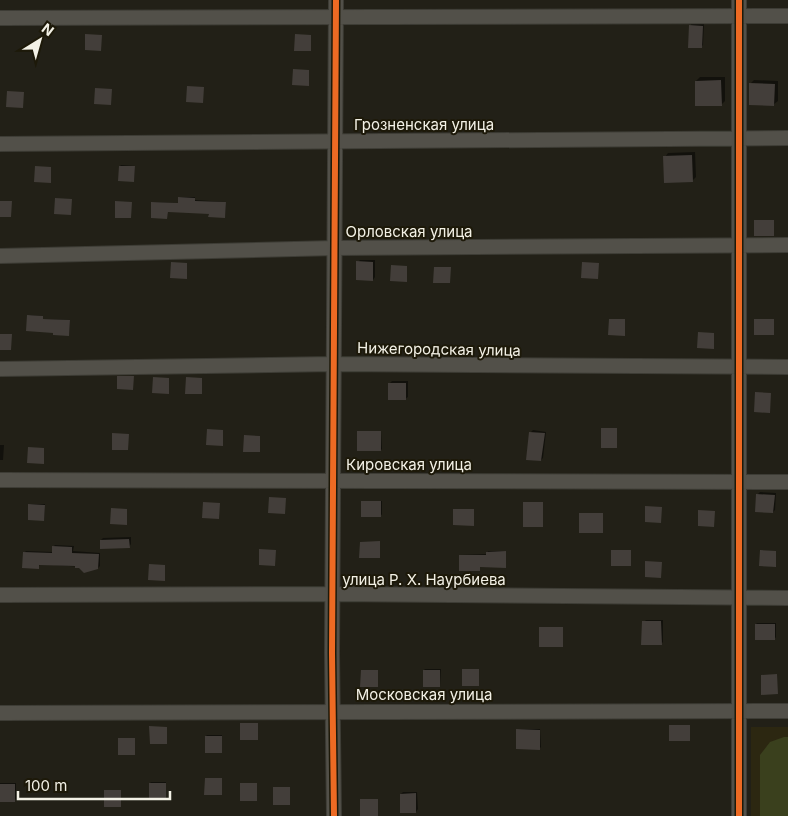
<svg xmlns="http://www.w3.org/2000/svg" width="788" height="816" font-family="Inter,sans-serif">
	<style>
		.built { fill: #2c2711 }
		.green { fill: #3a401d }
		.shadow { fill: #0007 }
		.building { fill: #433e3a }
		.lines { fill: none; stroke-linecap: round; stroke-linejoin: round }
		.minor-casing { stroke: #3d3c35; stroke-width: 16 }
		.minor { stroke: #525049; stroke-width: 14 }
		.cycleway-casing { stroke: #1d1909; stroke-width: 9 }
		.cycleway { stroke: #ed6a23; stroke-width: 6 }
		.labels { text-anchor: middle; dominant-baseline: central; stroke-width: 4; stroke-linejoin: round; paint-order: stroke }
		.street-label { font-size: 15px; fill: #f3f1e6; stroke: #1d1909 }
	</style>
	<rect width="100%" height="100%" fill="#222017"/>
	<!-- built -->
	<path class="built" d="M751,727H788V816H751Z"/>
	<!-- green -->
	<path class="green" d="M784,737H788V816H760V755L770,742Z"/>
	<!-- shadow -->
	<path class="shadow" d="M692,23L704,24L703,45L701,47L690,26Z
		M700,77H725V101L721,105L696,81Z
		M754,80L778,81V101L774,104L750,84Z
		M695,152L696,177L692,181L665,157L668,153Z
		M121,165L135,166L134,181L120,166Z
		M180,197H195V200L226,202L225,216L210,213L168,211L167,217L153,202L179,203Z
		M360,260H375V277L373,280L358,262Z
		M29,315L43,316V319L70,320L69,334L54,331Z
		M392,381H408V397L405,399L390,383Z
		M533,430L546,432L543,458L541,460L531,432Z
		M358,431H381L382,449L381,450Z
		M0,445H4L3,460H0Z
		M760,492L776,493L775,510L773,512L758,494Z
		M363,501H382V515L362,502Z
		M30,504H45L44,519Z
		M580,513H603V532Z
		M131,537V544L129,547L101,540L103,538Z
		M55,545L74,546L73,551L100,553V566L98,568L40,564L38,568L24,553L26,551L53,552V547Z
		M488,551H506V566L461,555L487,554Z
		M646,620H663V642L661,644L644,622Z
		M757,623H776V638L756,624Z
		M425,669H441L440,686L424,670Z
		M518,729H540L541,747L540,748Z
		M207,735H222L221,752L206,736Z
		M151,782H166L165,799L150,783Z
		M0,783H16V799L14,801L0,800Z
		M403,792H417L418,809L416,812L401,794Z"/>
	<!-- building -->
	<path class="building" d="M689,25L703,26L702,48H688Z
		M85,34L102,35L101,51L85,50Z
		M295,34L311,35V51H294Z
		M293,69L309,70V86L292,85Z
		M721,80L722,106H695V81Z
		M749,83L775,84L774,106L749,105Z
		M187,86L204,87L203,103L186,102Z
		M95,88L112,89L111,105L94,104Z
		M7,91L24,92L23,108L6,107Z
		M692,155L693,182L664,183L663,156Z
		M35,166L51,167V183L34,182Z
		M119,166H135L134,182L118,181Z
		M178,197L195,198V201L226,202L225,218L208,217L209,214L168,212L167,219L151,218V202L178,203Z
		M55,198L72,199L71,215L54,214Z
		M0,201H12L11,217H0Z
		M115,201L132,202L131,218H115Z
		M754,220H774V236H754Z
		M356,261L373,262V281L356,280Z
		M171,262L187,263V279L170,278Z
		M582,262L599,263L598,279L581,278Z
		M391,265L407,266V282L390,281Z
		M434,267H451L450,283H433Z
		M27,315L43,316V319L70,320L69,336L53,335V333L26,331Z
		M609,319H625V336L608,335Z
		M754,319H774V335H754Z
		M698,332L714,333V349L697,348Z
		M0,334H12L11,350H0Z
		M117,376H134L133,390L117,389Z
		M153,377L169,378V394L152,393Z
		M186,377L202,378V394H185Z
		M388,383H406V400H388Z
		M755,392L771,393L770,413L754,412Z
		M601,428H617V448H601Z
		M207,429L223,430V446L206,445Z
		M357,431H381V451H357Z
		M529,432L545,433L541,461L526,460Z
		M112,433L129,434L128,450H112Z
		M244,435L260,436V452H243Z
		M28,447L44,448V464L27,463Z
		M756,494L775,495L773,513L755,512Z
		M269,497L286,498L285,514L268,513Z
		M361,501H381V517H361Z
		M203,502L220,503L219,519L202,518Z
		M523,502H543V527H523Z
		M28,504L45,505L44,521L28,520Z
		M645,506L662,507L661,523L645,522Z
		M111,508L127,509V525L110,524Z
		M453,509H474V526L453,525Z
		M698,510L715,511L714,527L698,526Z
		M579,513H603V533H579Z
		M129,539L130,548L100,549V540Z
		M380,541V558H359L360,542Z
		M52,546L72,547V553L99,554L98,569L84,573L79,568H75V566L39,565V569L22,568L23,552L52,553Z
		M259,549L276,550L275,566L259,565Z
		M611,550H631V566H611Z
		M760,550L776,551V567L759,566Z
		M506,551V568L480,567V571H459V555H486V552Z
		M645,561L662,562L661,578L645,577Z
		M149,564L165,565V581L148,580Z
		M642,621H661L662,645H641Z
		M755,624H775V640H755Z
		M539,627H563V647H539Z
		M462,669H479V686H462Z
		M361,670H378V687H360Z
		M423,670H440V687H423Z
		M777,674L778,694L761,695V675Z
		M240,723H258V740H240Z
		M669,725H690V741H669Z
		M149,726L167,727V744H150Z
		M516,729L540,730V750L516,749Z
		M205,736H222V753H205Z
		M118,738H135V755H118Z
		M205,778H222V795H204Z
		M149,783H166V800H149Z
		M240,783H257V801H240Z
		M0,784H15V802H0Z
		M273,787H290V805H273Z
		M104,790H121V807H104Z
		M416,793V813H400V794Z
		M360,799H378V816H360Z"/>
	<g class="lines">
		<!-- minor casing -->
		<g class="minor-casing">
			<path id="minor" d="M0,18L788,16
				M0,144L788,138
				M0,256L335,248L788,245
				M0,369L334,364L788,367
				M0,480L788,482
				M0,595L333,594L788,598
				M0,713L788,711
				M334,816L332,653L336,0
				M739,816V0"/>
		</g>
		<!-- minor -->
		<use href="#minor" class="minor"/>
		<!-- cycleway casing -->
		<g class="cycleway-casing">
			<path id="cycleway" d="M334,816L332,653L336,0
				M739,816V0"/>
		</g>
		<!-- cycleway -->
		<use href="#cycleway" class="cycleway"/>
	</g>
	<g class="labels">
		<!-- street labels -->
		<g class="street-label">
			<text x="424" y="124">Грозненская улица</text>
			<text x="409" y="231">Орловская улица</text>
			<text transform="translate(439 349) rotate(1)">Нижегородская улица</text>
			<text x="409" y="464">Кировская улица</text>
			<text x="424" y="579">улица Р. Х. Наурбиева</text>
			<text x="424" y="694">Московская улица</text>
		</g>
	</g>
	<!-- north arrow -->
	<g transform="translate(40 40) rotate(37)" stroke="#1d1909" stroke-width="4" paint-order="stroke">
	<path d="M0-4L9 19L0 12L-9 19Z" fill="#f3f1e6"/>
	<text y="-8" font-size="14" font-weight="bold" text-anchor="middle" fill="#f3f1e6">N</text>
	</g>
	<!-- scale -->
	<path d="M18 791v8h152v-8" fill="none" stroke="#f3f1e6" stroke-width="2.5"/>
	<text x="25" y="791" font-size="15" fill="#f3f1e6" stroke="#1d1909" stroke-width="4" paint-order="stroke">100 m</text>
</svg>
